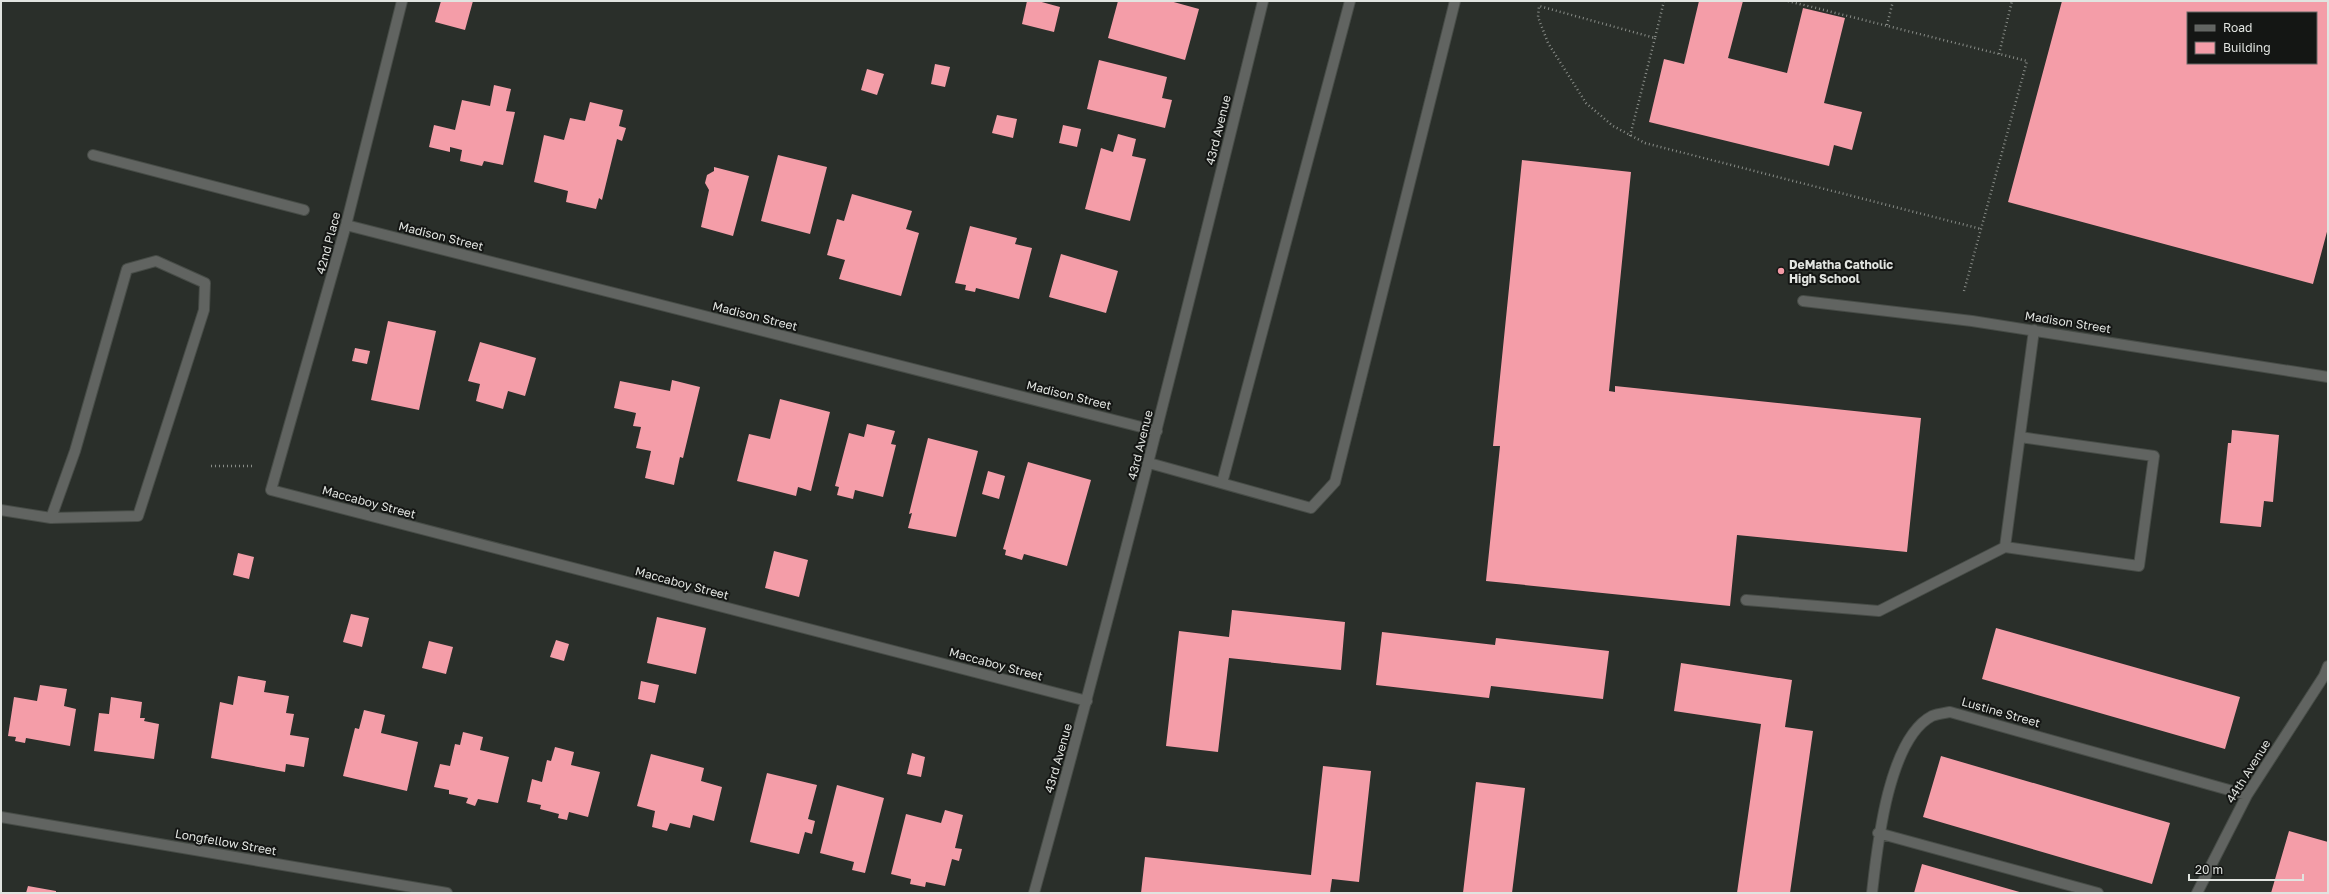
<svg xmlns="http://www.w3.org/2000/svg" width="2329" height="894" font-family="'Golos Text',sans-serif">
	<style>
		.building { fill: #f49da8; fill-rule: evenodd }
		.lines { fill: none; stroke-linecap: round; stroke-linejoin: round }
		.minor-casing { stroke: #474c47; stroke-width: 12 }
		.path { stroke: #888c87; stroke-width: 2.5; stroke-dasharray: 1 3; stroke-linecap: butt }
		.minor { stroke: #616461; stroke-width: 10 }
		.poi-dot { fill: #f49aa6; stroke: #141614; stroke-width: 1.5 }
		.labels { text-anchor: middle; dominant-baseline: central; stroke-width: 4; stroke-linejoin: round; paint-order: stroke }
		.street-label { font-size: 12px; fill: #e1e4e0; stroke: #141614 }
		.poi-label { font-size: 12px; font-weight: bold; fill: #e1e4e0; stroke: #141614; text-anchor: start }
	</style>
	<rect width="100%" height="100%" fill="#2a2f2a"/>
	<!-- building -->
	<path class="building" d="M441,1H473L465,30L435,22Z
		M1027,1H1038L1060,7L1054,32L1022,24Z
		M1118,1H1170L1199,9L1185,60L1108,38Z
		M1699,1H1743L1728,58L1787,73L1803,8L1845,18L1824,103L1862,112L1852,150L1834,145L1829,166L1649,122L1664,59L1684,64Z
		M2062,1H2328V228L2313,284L2008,202ZM2188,13H2316V63H2188Z
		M1099,60L1167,77L1162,98L1172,100L1165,128L1087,109Z
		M935,64L950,67L945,87L931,84Z
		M867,69L884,74L877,95L861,90Z
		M494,85L511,89L506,111L515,112L503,165L484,161L482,166L460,161L462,150L450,147V152L429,147L434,125L455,130L462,100L490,106Z
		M590,102L623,110L619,126L626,128L622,141L617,139L602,200L599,198L596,209L566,202L568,191L534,182L544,135L564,140L570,118L585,121Z
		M997,115L1017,119L1013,138L992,133Z
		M1063,125L1081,129L1077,147L1059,143Z
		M1118,134L1136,139L1132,156L1146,159L1130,221L1085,209L1101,148L1113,152Z
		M778,155L827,167L810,234L761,221Z
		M1522,160L1631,172L1609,391L1615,392V386L1921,418L1907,552L1737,535L1730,606L1486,581L1500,446H1493Z
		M714,167L749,176L733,236L701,227L709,190L705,183L707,175L714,171Z
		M852,194L912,211L906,229L919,233L901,296L839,279L845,260L827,255L837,219L844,221Z
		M970,226L1017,238L1015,244L1032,248L1019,299L976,288L975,292L965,290L966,285L955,283Z
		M1061,254L1118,271L1106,313L1049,297Z
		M388,321L436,331L419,410L371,400Z
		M480,342L536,358L525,396L508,391L503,409L476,401L480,384L468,381Z
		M355,348L370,351L367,364L352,361Z
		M672,380L700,387L683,458L680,457L674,485L645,478L651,451L636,448L641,427L633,426L636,413L614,408L620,381L670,391Z
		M780,399L830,412L811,491L798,487L796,496L737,481L749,434L770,439Z
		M867,424L895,431L891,444L896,445L883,497L855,490L853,499L837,495L839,487L835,486L849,433L864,437Z
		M2232,430L2279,435L2273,502L2264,501L2261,527L2220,523L2228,443H2231Z
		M928,438L978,451L956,537L908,528L912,513L909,514Z
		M1028,462L1091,480L1067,566L1024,554L1022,560L1005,555L1006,550L1003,549Z
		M988,471L1005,476L999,499L982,494Z
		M774,551L808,560L799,597L765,588Z
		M238,553L254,557L249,579L233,575Z
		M1232,610L1345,622L1341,670L1229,658L1218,752L1166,746L1179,631L1229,637Z
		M351,614L369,618L362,647L343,642Z
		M657,617L706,628L696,674L647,663Z
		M1996,628L2240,697L2225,749L1982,679Z
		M1382,632L1495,645L1496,638L1609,651L1603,699L1491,686L1489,698L1376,685Z
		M556,640L569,644L564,661L550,657Z
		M429,641L453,647L446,674L422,668Z
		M1681,663L1792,680L1785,727L1813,731L1790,893H1737L1761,724L1674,711Z
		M238,676L266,681L264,692L289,696L286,713L294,714L290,735L309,738L304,767L286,764L285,772L211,758L220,702L233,705Z
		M641,681L659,685L655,703L638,699Z
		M40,685L67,689L64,706L76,709L70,746L26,738L25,743L15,741L16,737L8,736L14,697L37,701Z
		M111,697L142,702L140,718H145L144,721L159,724L154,759L94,751L99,713L109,714Z
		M364,710L385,715L381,733L418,742L407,791L343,776L355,728L359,729Z
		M463,732L483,737L480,750L509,757L498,803L478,799L475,806L466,803L468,798L449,794V790L434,787L440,764L450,766L455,744L460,745Z
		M555,747L574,752L571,765L600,772L588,817L569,812L567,820L558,818L559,814L540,809L541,805L527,802L532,779L542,782L547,760L551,761Z
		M912,753L925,757L921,777L907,774Z
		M651,754L704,768L701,781L722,787L714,821L693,815L690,828L670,823L667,831L652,827L655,811L637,806Z
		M1941,756L2170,823L2152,884L1923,817Z
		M1323,766L1371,771L1359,882L1332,879L1330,893H1141L1145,857L1311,875Z
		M767,773L817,785L808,819L815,821L812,834L805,832L799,854L750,842Z
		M1476,782L1525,788L1512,893H1463Z
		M837,785L884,798L865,873L852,870L854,862L820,853Z
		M945,810L963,815L955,848L962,849L959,861L952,859L945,886L926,882L925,887L910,884L911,879L891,874L906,814L941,823Z
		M2289,831L2328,842V893H2271Z
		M1922,864L2023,893H1914Z
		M28,886L56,891V893H26Z"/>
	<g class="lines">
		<!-- minor casing -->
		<g class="minor-casing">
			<path id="minor" d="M402,1L346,225L271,490L1087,701
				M93,155L304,210
				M346,225L1157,431
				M1803,301L1972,321L2328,377
				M2020,437L2154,456L2139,566L2005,547L2034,330
				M1149,463L1311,508L1335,482L1455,1
				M1222,483L1350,1
				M1,510L51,518L138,516L204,310L205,283L156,261L127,269L75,451L51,518
				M1746,600L1879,611L2005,547
				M1,817L447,893
				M1878,833L2098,893
				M1034,893C1116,597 1190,299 1263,1
				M1872,893C1877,848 1888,739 1932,716C1937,714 1945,713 1950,712L2247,795
				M2197,893L2247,795L2324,676L2328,666"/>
		</g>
		<!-- path -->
		<path class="path" d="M1664,1L1655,38L1539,6L1538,17L1548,43L1586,103L1613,126L1645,143L1981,229
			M1788,1L2027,61L1964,291
			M1887,25L1893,1
			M1999,54L2012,1
			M1630,136L1655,38
			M211,466H252"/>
		<!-- minor -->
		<use href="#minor" class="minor"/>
	</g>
	<!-- markers -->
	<circle class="poi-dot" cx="1781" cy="271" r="4"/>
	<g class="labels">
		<!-- street labels -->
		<g class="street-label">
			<text transform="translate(1218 130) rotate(-76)">43rd Avenue</text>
			<text transform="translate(441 236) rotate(14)">Madison Street</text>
			<text transform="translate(328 243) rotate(-75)">42nd Place</text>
			<text transform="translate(755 316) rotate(14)">Madison Street</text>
			<text transform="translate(2068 322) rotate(9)">Madison Street</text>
			<text transform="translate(1069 395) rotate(14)">Madison Street</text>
			<text transform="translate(1140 445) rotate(-76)">43rd Avenue</text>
			<text transform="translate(369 502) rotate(15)">Maccaboy Street</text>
			<text transform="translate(682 583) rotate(15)">Maccaboy Street</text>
			<text transform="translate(996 664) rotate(15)">Maccaboy Street</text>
			<text transform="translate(2001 712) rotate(16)">Lustine Street</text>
			<text transform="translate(1058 758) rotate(-74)">43rd Avenue</text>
			<text transform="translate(2248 771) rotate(-58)">44th Avenue</text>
			<text transform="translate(226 842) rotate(10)">Longfellow Street</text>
		</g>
		<!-- poi labels -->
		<g class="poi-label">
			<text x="1789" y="264">DeMatha Catholic<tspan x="1789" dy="14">High School</tspan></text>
		</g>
	</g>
	<!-- border -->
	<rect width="2329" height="894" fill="none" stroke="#e1e4e0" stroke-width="4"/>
	<!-- legend -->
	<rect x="2187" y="12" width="130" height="52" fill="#141614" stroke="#666866"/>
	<rect x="2195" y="25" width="20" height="6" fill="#616461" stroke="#666866"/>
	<text x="2223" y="32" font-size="12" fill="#e1e4e0">Road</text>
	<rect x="2195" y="42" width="20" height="12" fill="#f49da8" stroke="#666866"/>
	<text x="2223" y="52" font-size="12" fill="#e1e4e0">Building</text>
	<!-- scale -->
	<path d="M2189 874v6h114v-6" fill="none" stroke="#e1e4e0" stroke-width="2"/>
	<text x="2195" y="874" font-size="12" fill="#e1e4e0" stroke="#141614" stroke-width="3" paint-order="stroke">20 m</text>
</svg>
